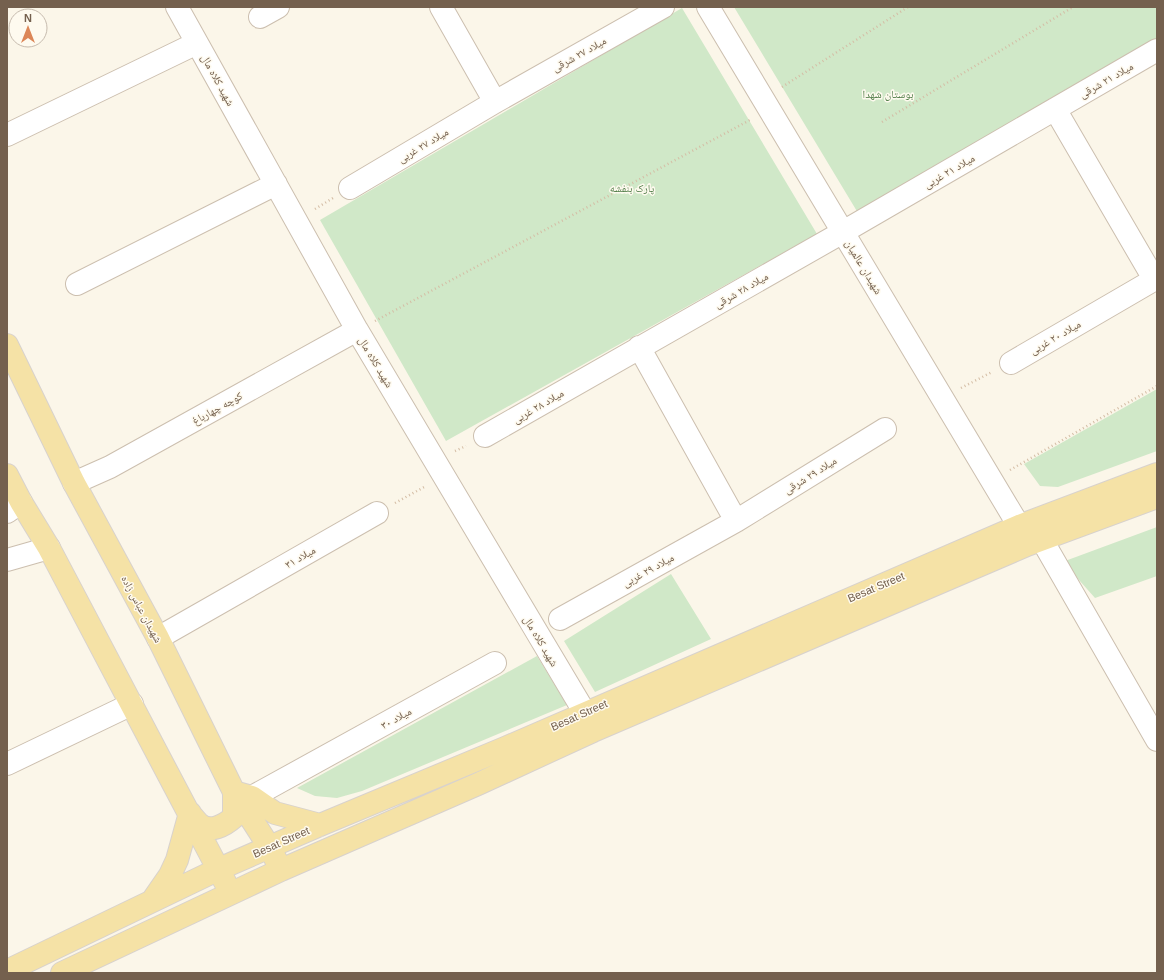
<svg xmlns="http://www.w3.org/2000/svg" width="1164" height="980" font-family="Helvetica,'Noto Naskh Arabic',sans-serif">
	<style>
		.green { fill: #d0e8c8 }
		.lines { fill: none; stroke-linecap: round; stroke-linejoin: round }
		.minor-casing { stroke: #ccbfaf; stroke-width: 24 }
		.major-casing { stroke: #d8d2cd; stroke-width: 24 }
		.path { stroke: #d4bda5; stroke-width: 2.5; stroke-dasharray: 1 3; stroke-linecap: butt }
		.minor { stroke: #fff; stroke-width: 22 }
		.major { stroke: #f5e2a6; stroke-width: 22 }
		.labels { text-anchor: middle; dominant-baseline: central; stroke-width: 3; stroke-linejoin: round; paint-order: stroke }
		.street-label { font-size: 11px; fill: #74604e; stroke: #fefaef }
		.park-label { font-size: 11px; fill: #537e4a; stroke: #fefaef }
	</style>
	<rect width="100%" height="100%" fill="#fbf6e9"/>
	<!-- green -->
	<path class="green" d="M734,7H1157V38L858,213Z
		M682,8L817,234L446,441L320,220Z
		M1157,389V451L1058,487L1040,486L1024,464Z
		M1157,527V576L1095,598L1079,580L1065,561Z
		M671,574L711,639L595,692L564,641Z
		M537,656L567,705L362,791L337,798L315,796L297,788Z"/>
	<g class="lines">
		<!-- minor casing -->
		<g class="minor-casing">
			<path id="minor" d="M177,7L357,330L585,713
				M441,7L495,102
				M708,7L1019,526
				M260,17L278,7
				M1055,109L1154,279
				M7,135L197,43
				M350,188L495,102L663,7
				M77,284L276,184
				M639,347L736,521
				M1011,363L1157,278
				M485,436L843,232L1157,50
				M74,483L110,467L357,330
				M7,512L21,502
				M1042,540L1157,740
				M7,560L49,548
				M560,619L736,521L885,429
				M158,638L377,513
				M7,764L132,704
				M252,797L495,663"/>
		</g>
		<!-- major casing -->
		<g class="major-casing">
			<path id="major" d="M7,345L74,483L158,638L234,792L270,848L276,860
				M7,475L21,502L49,548L225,882
				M190,814C193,817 196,821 199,824C210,834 225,825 234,817V792L252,797L275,813L320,825
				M152,901L170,875L177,860L190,813
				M7,971L219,869L320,825L505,748L1019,526L1157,474
				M62,973L281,870L478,784L593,731L1027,545L1157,497"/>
		</g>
		<!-- path -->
		<path class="path" d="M782,87L908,7
			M882,122L1073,7
			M315,209L333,198
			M375,321L750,120
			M961,388L992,372
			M455,451L466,446
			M1010,470L1157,386
			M395,503L426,486"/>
		<!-- minor -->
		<use href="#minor" class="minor"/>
		<!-- major -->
		<use href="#major" class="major"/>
	</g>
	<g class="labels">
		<!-- street labels -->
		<g class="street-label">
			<text transform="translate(579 54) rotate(-29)">میلاد ۲۷ شرقی</text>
			<text transform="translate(218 80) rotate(61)">شهید کلاه مال</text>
			<text transform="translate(1106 80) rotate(-30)">میلاد ۲۱ شرقی</text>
			<text transform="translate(423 145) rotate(-31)">میلاد ۲۷ غربی</text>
			<text transform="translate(949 171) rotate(-30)">میلاد ۲۱ غربی</text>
			<text transform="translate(864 267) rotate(59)">شهیدان عالمیان</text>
			<text transform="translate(741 290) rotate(-30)">میلاد ۲۸ شرقی</text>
			<text transform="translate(1055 337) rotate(-30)">میلاد ۲۰ غربی</text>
			<text transform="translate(376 362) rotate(59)">شهید کلاه مال</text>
			<text transform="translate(538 406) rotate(-30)">میلاد ۲۸ غربی</text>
			<text transform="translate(217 408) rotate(-29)">کوچه چهارباغ</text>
			<text transform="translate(810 475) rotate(-32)">میلاد ۲۹ شرقی</text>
			<text transform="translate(300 557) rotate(-30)">میلاد ۳۱</text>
			<text transform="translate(648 570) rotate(-29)">میلاد ۲۹ غربی</text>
			<text transform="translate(876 587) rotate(-23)">Besat Street</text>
			<text transform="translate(142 609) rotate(62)">شهیدان عباس زاده</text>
			<text transform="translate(541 641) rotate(59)">شهید کلاه مال</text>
			<text transform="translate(579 715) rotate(-24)">Besat Street</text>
			<text transform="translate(396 718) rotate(-29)">میلاد ۳۰</text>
			<text transform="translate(281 842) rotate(-24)">Besat Street</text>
		</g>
		<!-- park labels -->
		<g class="park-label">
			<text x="888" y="94">بوستان شهدا</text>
			<text x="632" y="188">پارک بنفشه</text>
		</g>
	</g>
	<!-- border -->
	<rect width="1164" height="980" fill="none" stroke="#74604e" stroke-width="16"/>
	<!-- north arrow -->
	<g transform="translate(28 28)"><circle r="19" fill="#fefaef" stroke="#c7bcaf"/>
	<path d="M0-3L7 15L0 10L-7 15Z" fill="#dc8657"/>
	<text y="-6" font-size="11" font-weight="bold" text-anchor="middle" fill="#74604e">N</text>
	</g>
</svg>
